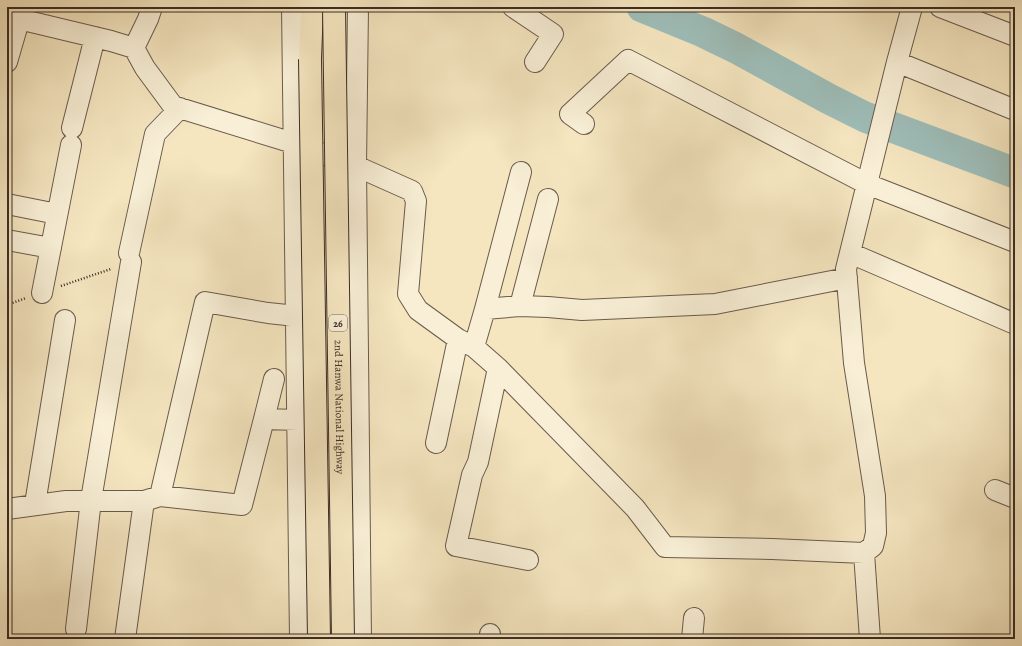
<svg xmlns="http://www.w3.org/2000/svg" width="1022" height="646" font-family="Alegreya,serif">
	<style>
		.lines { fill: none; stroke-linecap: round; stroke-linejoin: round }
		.river { stroke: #9ebeb9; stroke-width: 31 }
		.minor-casing { stroke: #6a5b4c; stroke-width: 22 }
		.motorway-casing { stroke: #3b2d25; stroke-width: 24 }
		.path { stroke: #3b2d25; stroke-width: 2.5; stroke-dasharray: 1 2; stroke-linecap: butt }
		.minor { stroke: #f8efd6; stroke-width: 20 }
		.motorway { stroke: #f5e6c0; stroke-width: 22 }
		.trunk-bridge-casing { stroke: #3b2d25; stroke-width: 24; stroke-linecap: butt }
		.trunk-bridge { stroke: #f5e6c0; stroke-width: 22 }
		.labels { text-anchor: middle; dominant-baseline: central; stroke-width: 3; stroke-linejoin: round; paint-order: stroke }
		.shield { fill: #f8efd6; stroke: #74675a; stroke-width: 1 }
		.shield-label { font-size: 10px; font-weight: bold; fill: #3b2d25 }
		.street-label { font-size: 11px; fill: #3b2d25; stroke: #f8efd6 }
	</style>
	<rect width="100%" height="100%" fill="#f5e6c0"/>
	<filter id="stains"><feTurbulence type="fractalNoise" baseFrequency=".005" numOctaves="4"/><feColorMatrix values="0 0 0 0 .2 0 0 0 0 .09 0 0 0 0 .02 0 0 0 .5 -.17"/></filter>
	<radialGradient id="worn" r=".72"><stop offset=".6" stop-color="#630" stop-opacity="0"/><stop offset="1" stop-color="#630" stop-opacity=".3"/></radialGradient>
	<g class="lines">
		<!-- river -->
		<path class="river" d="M642,7L703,32L736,48L829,99L865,117L1015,173"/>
		<!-- minor casing -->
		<g class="minor-casing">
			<path id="minor" d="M292,7L300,639
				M358,7L356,166L361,639
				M513,7L553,34L535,62
				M940,7L1015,36
				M7,18L19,19L111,41L134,48L145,68L173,106L293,143L356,166L412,191L416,201L408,294L418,310L458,339L474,347L498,368L635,508L665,547L772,549L864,553L873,546L876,533L875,496L854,363L846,269L897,62L912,7
				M134,48L148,19L152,7
				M7,62L23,7
				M897,62L1015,110
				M584,124L570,114L628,60L867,184L1015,242
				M72,128L95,37
				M7,204L57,214
				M7,240L51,248
				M129,253L155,134L180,108
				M850,253L1015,324
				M42,293L71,145
				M520,306L548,199
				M485,309L521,172
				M474,347L485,309L520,306L548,307L582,310L715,304L847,278
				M498,368L478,462L472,475L456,546L528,560
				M264,419L274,379
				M436,443L458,339
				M995,490L1015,498
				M160,496L205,302L268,313L296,316
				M35,504L65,320
				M7,509L66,501H144L160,496L242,505L264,419L298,420
				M864,553L870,639
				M76,629L91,500L131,262
				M125,639L144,501
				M490,639V634
				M692,639L694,618"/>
		</g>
		<!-- motorway casing -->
		<g class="motorway-casing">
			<path id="motorway" d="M310,59L312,7"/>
		</g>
		<!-- path -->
		<path class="path" d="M61,286L111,269
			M7,305L26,298"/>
		<!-- minor -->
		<use href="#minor" class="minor"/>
		<!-- motorway -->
		<use href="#motorway" class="motorway"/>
		<!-- trunk-bridge casing -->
		<g class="trunk-bridge-casing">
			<g id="trunk-bridge">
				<path id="s1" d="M334,7L343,639"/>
				<path d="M310,59L319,639"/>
			</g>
		</g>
		<!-- trunk-bridge -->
		<use href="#trunk-bridge" class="trunk-bridge"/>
	</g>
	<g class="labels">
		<!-- shield labels -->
		<rect class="shield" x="329" y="315" width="18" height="16" rx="3"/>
		<g class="shield-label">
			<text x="338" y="323">26</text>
		</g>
		<!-- street labels -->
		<g class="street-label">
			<text stroke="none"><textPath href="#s1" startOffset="400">2nd Hanwa National Highway</textPath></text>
		</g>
	</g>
	<!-- margin -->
	<rect width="1022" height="646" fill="none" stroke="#f5e6c0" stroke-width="24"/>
	<rect x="8" y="8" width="1006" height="630" fill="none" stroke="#3b2d25" stroke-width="2"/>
	<rect x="12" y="12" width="998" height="622" fill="none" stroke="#3b2d25"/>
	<rect width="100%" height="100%" filter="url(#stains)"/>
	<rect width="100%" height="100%" fill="url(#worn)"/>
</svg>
